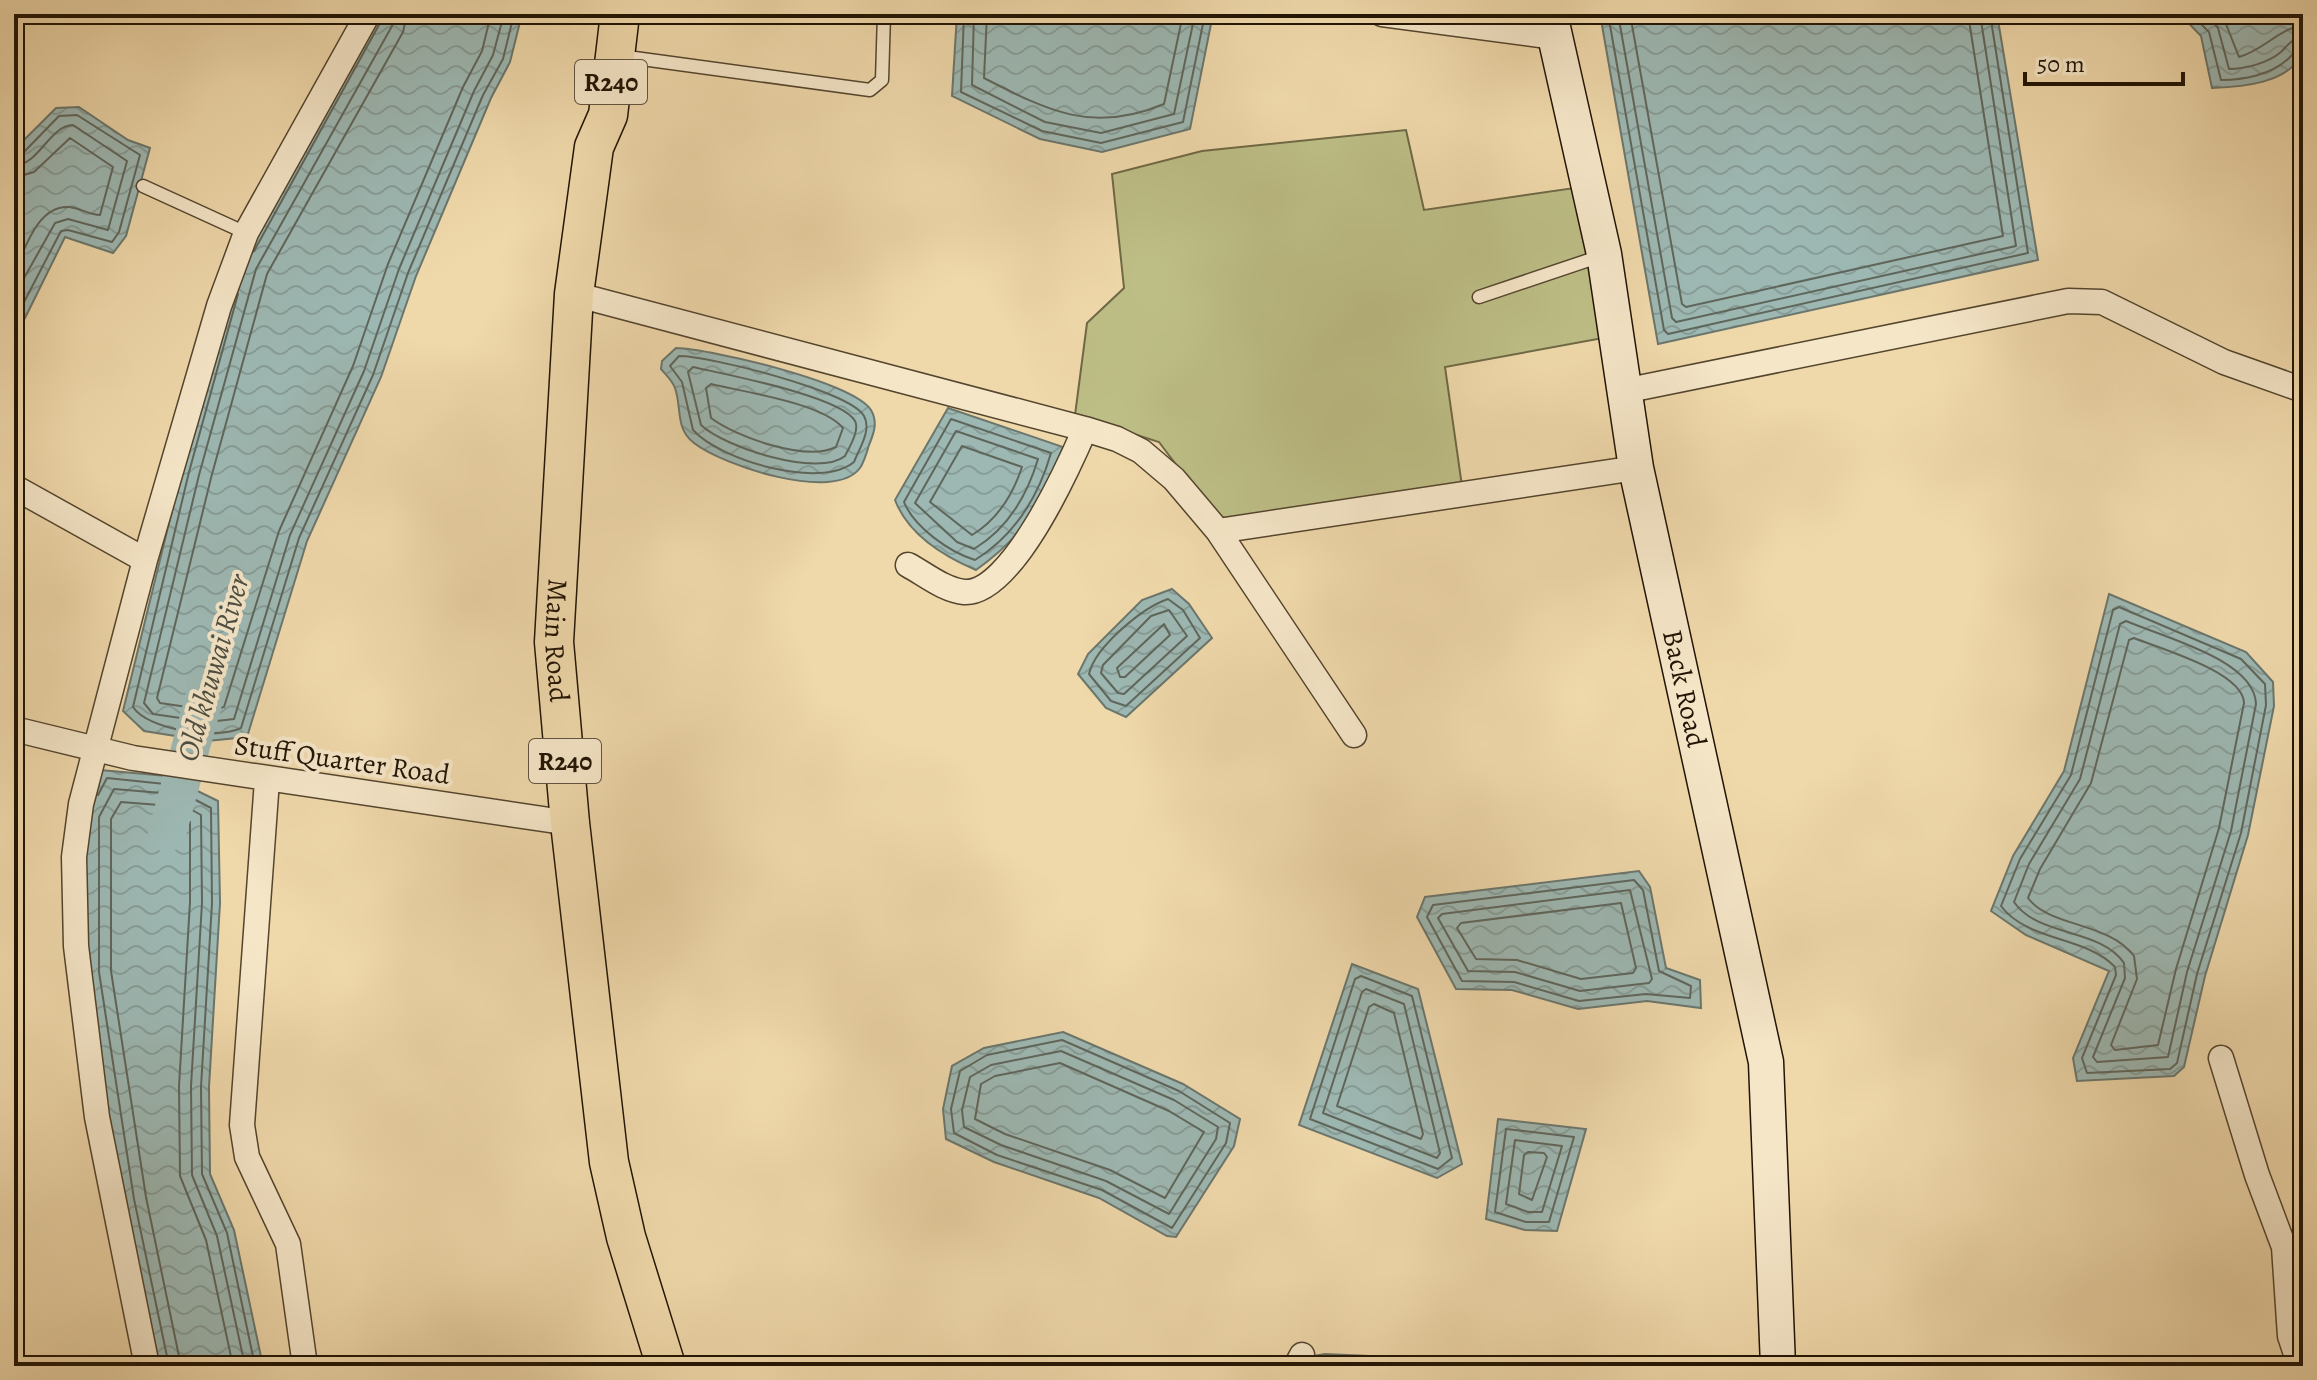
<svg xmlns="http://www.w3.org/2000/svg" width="2317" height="1380" font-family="Alegreya,serif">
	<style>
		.green { fill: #bdbe86; stroke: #6f6945; stroke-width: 2 }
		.water { fill: url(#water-waves); stroke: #6b766d; stroke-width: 2 }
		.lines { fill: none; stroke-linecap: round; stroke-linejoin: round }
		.shore { stroke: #5f665c; stroke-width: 2 }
		.river { stroke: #9db8b3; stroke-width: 38 }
		.lane-casing { stroke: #54452e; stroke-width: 15 }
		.street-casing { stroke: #54452e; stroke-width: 27 }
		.secondary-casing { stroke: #211404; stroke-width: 37 }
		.primary-casing { stroke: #211404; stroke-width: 41 }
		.lane { stroke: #f5e6c8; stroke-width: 12 }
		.street { stroke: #f5e6c8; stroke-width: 24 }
		.secondary { stroke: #f5e6c8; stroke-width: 34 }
		.primary { stroke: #efd8aa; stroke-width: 38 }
		.labels { text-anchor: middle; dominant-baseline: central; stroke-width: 8; stroke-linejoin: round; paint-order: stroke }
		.shield { fill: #f5e6c8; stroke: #61533f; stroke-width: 2 }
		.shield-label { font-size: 26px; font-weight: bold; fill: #211404 }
		.street-label { font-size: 28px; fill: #211404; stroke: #f5e6c8 }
		.water-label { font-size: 30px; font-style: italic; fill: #4c4d41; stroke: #f5e6c8 }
	</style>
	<defs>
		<pattern id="water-waves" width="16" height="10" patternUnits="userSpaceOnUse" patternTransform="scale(2)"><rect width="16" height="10" fill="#9db8b3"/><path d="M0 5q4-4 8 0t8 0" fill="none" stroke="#879d98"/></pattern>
	</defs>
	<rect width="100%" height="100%" fill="#efd8aa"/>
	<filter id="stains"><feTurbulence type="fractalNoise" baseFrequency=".0025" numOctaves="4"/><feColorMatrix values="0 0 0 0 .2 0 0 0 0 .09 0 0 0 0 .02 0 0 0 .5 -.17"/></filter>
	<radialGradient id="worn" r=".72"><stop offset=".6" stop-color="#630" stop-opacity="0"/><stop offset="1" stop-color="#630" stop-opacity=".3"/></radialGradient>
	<!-- green -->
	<path class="green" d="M1406,130L1424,210L1574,188L1614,336L1445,367L1462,486L1226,531L1159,442L1075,415L1087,323L1124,288L1112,174L1202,151Z"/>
	<!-- water -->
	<path class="water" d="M378,14H522L510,62L491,98L416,276L381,377L307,541L247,737L207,741L144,731L123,711L182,470L239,262Z
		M957,14H1213L1190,129L1102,152L1040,139L952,96Z
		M1600,14H1997L2038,260L1658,344Z
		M2180,14H2303C2303,25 2306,42 2302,52C2291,84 2239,87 2212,88L2201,36Z
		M79,107L128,140L150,148L126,236L113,253L65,237L25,318L14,312V150L56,108Z
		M676,348C711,349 853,382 871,410C878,422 874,433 869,445C867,452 864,462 860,468C834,503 722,465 694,443C675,429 682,408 675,388C672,380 666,375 661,369L662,361Z
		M948,408L1063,447C1039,505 1029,532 976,570C943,556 908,534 895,500Z
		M1172,589L1189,604L1212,638L1126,717L1106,708L1078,674L1088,654L1142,600Z
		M2109,594L2246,652L2273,682L2274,706L2248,835L2205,976L2184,1067L2174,1076L2077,1081L2073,1058L2109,971L2026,935L1991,911L2013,856L2064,771Z
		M100,770L167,776L218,801L220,903L209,1087L210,1174L234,1230L263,1366H152L80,973L81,813Z
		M1639,871L1650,887L1666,968L1700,980L1701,1008L1647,1001L1578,1009L1512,990L1456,989L1417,917L1425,897Z
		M1352,964L1418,989L1462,1164L1437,1178L1299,1125Z
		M1063,1032L1183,1084L1240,1119L1234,1146L1176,1237L1167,1236L1099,1198L994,1162L946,1139L943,1109L952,1066L984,1048Z
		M1498,1119L1586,1129L1557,1231L1525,1230L1486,1219Z
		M1325,1354L1370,1356L1391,1366H1300L1303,1358Z"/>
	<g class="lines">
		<!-- shore -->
		<path class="shore" d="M395,14L392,26L256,269L199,475L144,703L153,714L208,722L234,719L290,535L364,371L399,269L474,91L493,55L504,14
			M407,14L403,32L267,274L211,478L157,698L160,703L208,710L224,707L279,531L353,366L388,264L463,87L482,51L491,14
			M964,14L961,92L1042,131L1101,143L1183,122L1205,14
			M974,14L972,85L1045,122L1101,133L1174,114L1195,14
			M987,14L984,78C1048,111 1093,134 1164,104L1183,14
			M1608,14L1664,330L1668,334L2028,253L1990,14
			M1618,14L1672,318L1676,322L2016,246L1980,14
			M1630,14L1682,304L1686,307L2003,236L1968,14
			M2191,14L2209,32L2221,80C2243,80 2271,75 2288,59C2295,53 2294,50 2303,48
			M2206,14L2218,28L2229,69C2245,69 2268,63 2281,52C2289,44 2291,39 2303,38
			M2222,14L2239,57C2264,50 2281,27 2303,26
			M14,156L23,153L59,116L77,115L140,155L119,232L112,242L68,230L61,231L23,304L14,306
			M14,166C40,164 49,126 73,125L127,161L108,230L68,219L55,223L14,296
			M14,178L34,172L70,138L113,167L100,215C90,215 80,208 69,207C37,205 25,250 14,272
			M254,251L385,14
			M238,294L189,472L133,707C148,730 216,740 241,728L299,538L373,375L408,273L483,95L503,59L514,14
			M679,356C709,356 850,391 864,416C872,430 859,449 854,462C820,490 720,460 693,430L682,382L670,366Z
			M693,367C723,374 841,396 855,421C860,430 849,448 845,456C818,478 724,447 701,425L688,372Z
			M711,384C744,392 822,403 843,428L836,447C806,462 736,437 711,418L706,388Z
			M951,419L1051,453C1038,498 1015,535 975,560C949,552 914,527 904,502Z
			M956,431L1038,459C1027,496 1007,529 974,549L957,542L915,503Z
			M962,446L1022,467C1013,494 997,520 972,535L930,502Z
			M1168,599L1183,610L1200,638L1126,706L1111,701L1089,674C1095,647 1142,608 1168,599Z
			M2119,607L2241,659L2265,684L2266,705L2241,833L2197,974L2177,1063L2170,1069L2087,1073L2082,1058L2116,975L2115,967C2086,936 2028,942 2001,906L2020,859L2071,775L2113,610Z
			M1169,610L1187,636L1124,694L1118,693L1101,673L1103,665L1151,616Z
			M2126,621C2163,637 2255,660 2256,704L2231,831L2187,972L2168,1057L2097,1062L2093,1057L2125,978L2124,963C2100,928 2038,937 2014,902L2029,864L2080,779L2120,624Z
			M1164,624L1170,635L1125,677H1120L1117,668Z
			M2134,638C2161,649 2243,672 2244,703L2219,828L2176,969L2158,1045L2115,1050L2111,1045L2137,979L2134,956C2109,922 2049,927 2028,898L2040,869L2091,783L2129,640Z
			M98,795L107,778L165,784L211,808L212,903L201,1087L202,1174L227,1233L255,1366
			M1634,880L1643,890L1659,971L1691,986L1690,998L1646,994L1579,1001L1514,982L1462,981L1427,917L1433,905Z
			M1630,890L1652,979L1649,983L1580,991L1515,972L1468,971L1438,918L1442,914Z
			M1621,903L1636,968L1633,973L1581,979L1517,960L1476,959L1457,928L1461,923Z
			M1361,976L1412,996L1452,1158L1438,1169L1310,1119L1355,979Z
			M1366,989L1404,1004L1440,1153L1437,1158L1323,1113L1362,992Z
			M1374,1004L1394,1013L1423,1134L1421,1139L1337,1106L1369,1007Z
			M1062,1040L1179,1091L1230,1123L1226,1143L1172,1228L1102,1190L997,1155L954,1133L951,1109L960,1071L987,1055Z
			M1061,1051L1174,1100L1218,1127L1216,1139L1169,1214L1106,1181L1001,1145L964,1127L962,1110L970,1077L991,1065Z
			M1060,1063L1169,1111L1204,1132L1165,1198L1110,1170L1005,1134L975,1119L981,1084L995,1076Z
			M1506,1129L1574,1137L1549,1222H1526L1495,1212Z
			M1515,1140L1562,1146L1542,1212H1528L1506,1204Z
			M1528,1152L1544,1153L1547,1157L1532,1200L1519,1194L1524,1155Z
			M169,1366L134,1199L99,972V817L114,789L162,793L201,815L202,903L191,1086L192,1175L217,1236L245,1366
			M181,1366L146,1197L111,971V819L121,802L159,805L190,822V902L179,1086L180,1176L206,1240L233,1366"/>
		<!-- river -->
		<path class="river" d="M167,833L207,688"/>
		<!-- lane casing -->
		<g class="lane-casing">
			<path id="lane" d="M620,56L870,90L882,80L884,14
				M143,186L246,233
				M1479,297L1601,256"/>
		</g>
		<!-- street casing -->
		<g class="street-casing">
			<path id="street" d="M1382,14L1555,37
				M574,294L1085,429L1117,439L1141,451L1174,479L1218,531L1354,735
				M1624,391L2068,301L2102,302L2224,362L2303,390
				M14,487L145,560
				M1218,531L1636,468
				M908,565C925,574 944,590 964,592C1011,596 1069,466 1085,429
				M14,729L133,758L570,823
				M267,780L242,1125L247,1157L288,1244L305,1366
				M2221,1058L2257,1175L2284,1247L2290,1336L2300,1366
				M147,1366L97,1117L76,946L74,857L81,804L145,560L219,306L246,233L368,14
				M1296,1366L1302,1355"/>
		</g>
		<!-- secondary casing -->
		<g class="secondary-casing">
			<g id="secondary">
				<path id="s1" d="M1550,14L1604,254L1636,468L1766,1062L1778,1366"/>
			</g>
		</g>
		<!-- primary casing -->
		<g class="primary-casing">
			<g id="primary">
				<path id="s2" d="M620,14L608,115L594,147L574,294L554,642L570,823L609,1162L626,1237L666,1366"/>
			</g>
		</g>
		<!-- lane -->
		<use href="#lane" class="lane"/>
		<!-- street -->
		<use href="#street" class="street"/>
		<!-- secondary -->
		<use href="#secondary" class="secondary"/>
		<!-- primary -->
		<use href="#primary" class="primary"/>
	</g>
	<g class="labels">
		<!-- shield labels -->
		<g class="shield">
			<rect x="575" y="60" width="72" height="44" rx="6"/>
			<rect x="529" y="739" width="72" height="44" rx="6"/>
		</g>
		<g class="shield-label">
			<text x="611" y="82">R240</text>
			<text x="565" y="761">R240</text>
		</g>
		<!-- street labels -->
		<g class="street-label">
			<text stroke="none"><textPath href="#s2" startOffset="632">Main Road</textPath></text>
			<text stroke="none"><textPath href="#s1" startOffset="688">Back Road</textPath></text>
			<text transform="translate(342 760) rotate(8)">Stuff Quarter Road</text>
		</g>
		<!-- water labels -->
		<g class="water-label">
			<text transform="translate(213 668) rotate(-74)">Old khuwai River</text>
		</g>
	</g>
	<!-- margin -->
	<rect width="2317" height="1380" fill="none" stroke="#efd8aa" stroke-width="48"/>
	<rect x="16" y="16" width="2285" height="1348" fill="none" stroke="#211404" stroke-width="4"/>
	<rect x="24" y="24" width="2269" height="1332" fill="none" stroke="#211404" stroke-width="2"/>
	<!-- scale -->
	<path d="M2025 72v12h158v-12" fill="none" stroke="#211404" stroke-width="4"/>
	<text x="2037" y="72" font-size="24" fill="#211404" stroke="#f5e6c8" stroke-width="6" paint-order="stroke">50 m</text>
	<rect width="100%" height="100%" filter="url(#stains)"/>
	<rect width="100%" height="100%" fill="url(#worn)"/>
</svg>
